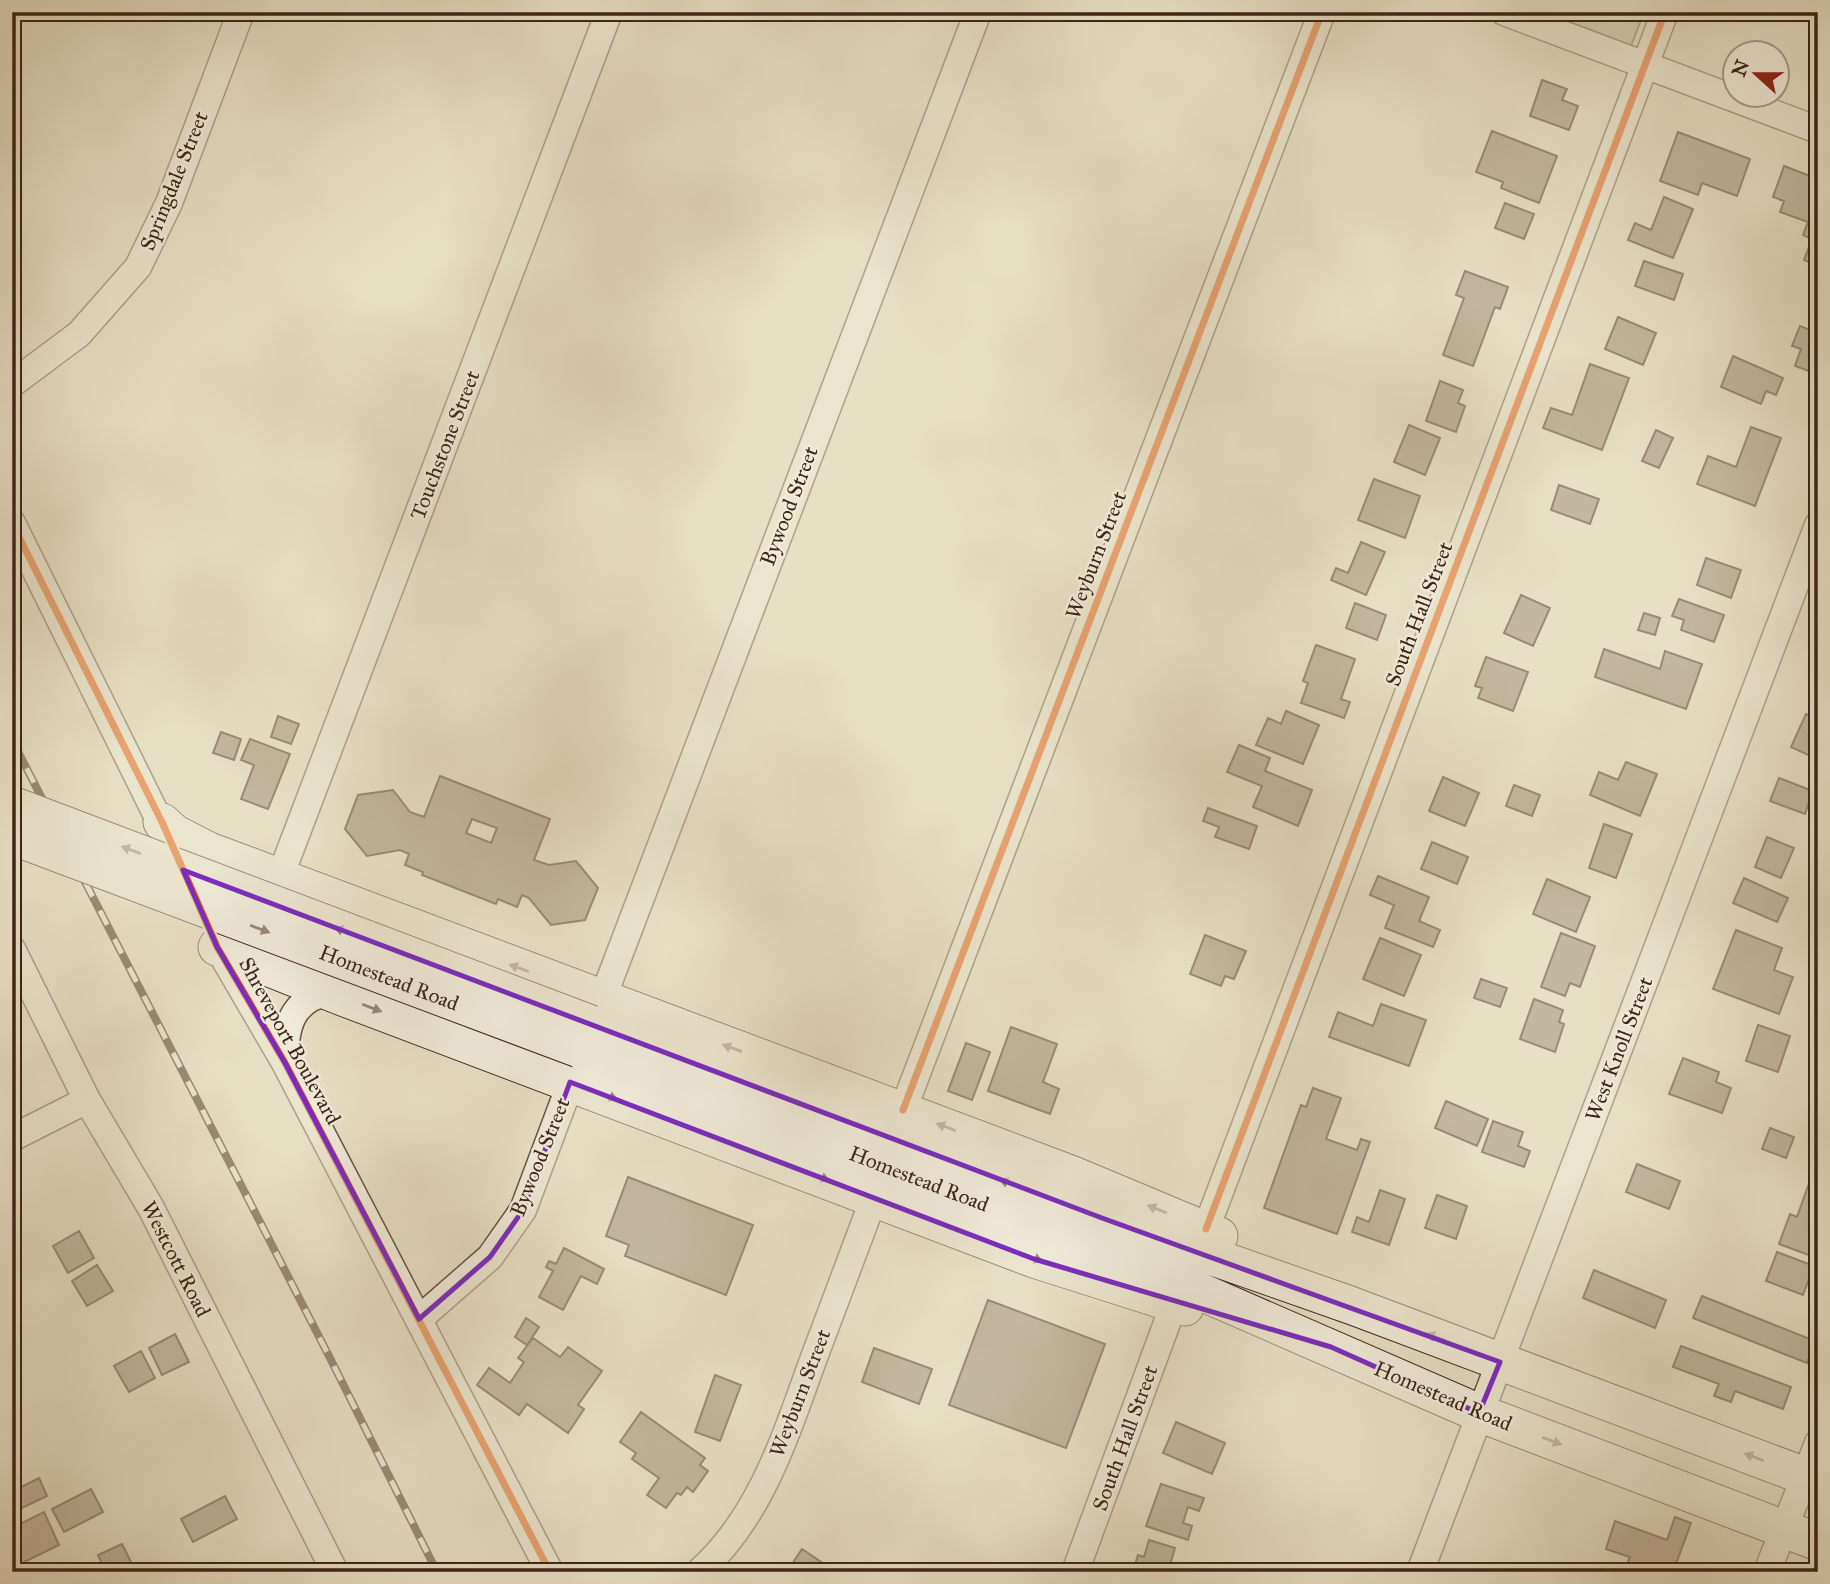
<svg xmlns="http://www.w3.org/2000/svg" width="1830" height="1584" font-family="'IM FELL Great Primer',serif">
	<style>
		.green { fill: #cbc0a7; stroke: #84725f; stroke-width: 2 }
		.building { fill: #958671; stroke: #3c2517; stroke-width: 2; fill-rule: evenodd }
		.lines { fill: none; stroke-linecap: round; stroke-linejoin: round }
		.minor-casing { stroke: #675442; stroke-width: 29 }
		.secondary-casing { stroke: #3c2517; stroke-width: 39 }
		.minor { stroke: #f0ebd9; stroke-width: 26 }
		.secondary { stroke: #f0ebd9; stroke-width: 37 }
		.rail-casing { stroke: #3c2517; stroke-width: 8 }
		.rail { stroke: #f0ebd9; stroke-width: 5; stroke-dasharray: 16; stroke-linecap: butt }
		.secondary-bridge-casing { stroke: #3c2517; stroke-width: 39; stroke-linecap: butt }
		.secondary-bridge { stroke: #f0ebd9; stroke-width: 37 }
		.cycleway-casing { stroke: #f0ebd9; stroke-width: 11 }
		.cycleway { stroke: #e8590c; stroke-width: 7 }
		.oneway { fill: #968878 }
		.marked { fill: none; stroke: #7b2cbf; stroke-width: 5; stroke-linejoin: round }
		.labels { text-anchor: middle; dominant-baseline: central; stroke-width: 5; stroke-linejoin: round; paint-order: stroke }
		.street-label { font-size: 21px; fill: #3c2517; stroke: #f0ebd9 }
	</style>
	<rect width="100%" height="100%" fill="#e8e0c5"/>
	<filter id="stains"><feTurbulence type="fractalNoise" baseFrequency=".00286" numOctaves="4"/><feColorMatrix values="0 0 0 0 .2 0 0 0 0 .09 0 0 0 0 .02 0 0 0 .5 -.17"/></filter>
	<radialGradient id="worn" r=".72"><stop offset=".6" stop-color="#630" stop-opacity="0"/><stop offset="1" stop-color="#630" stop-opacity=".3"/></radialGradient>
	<!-- green -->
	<path class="green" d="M1543,12H1644L1631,46Z"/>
	<!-- building -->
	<path class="building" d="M1542,80L1567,89L1562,100L1578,106L1569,130L1530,116Z
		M1492,131L1557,156L1539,203L1501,188L1503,182L1476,172Z
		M1678,132L1750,159L1737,196L1702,183L1698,195L1660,181Z
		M1784,166L1818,179V266L1804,260L1812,239L1803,235L1808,222L1780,212L1784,201L1773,197Z
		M1664,197L1693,209L1673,258L1628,240L1635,223L1651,230Z
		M1505,203L1534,214L1524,239L1495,228Z
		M1644,261L1683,274L1674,300L1635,286Z
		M1465,271L1508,287L1500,309L1495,307L1473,366L1443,355L1464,298L1456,295Z
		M1815,316L1818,317L1817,374L1795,366L1801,349L1792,346L1800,326L1810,330Z
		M1618,317L1656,333L1643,365L1605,349Z
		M1733,356L1783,378L1776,395L1766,391L1761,404L1721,387Z
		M1590,364L1629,378L1602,450L1543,428L1551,408L1572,415Z
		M1440,381L1463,390L1458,403L1465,406L1456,432L1426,421Z
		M1409,425L1440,438L1425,475L1394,462Z
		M1751,427L1781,438L1755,506L1697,484L1708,456L1736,467Z
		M1656,430L1673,438L1659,468L1642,461Z
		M1374,479L1420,496L1405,538L1358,520Z
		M1559,485L1599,499L1590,524L1551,510Z
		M1361,542L1385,552L1366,595L1331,580L1336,568L1348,573Z
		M1706,558L1741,570L1731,598L1697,585Z
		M1521,595L1550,608L1533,646L1504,633Z
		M1679,599L1724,615L1714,642L1681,630L1684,620L1672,616Z
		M1355,603L1386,615L1377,640L1346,628Z
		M1644,613L1660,618L1655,635L1638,630Z
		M1316,645L1355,659L1341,699L1350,702L1344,718L1301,703L1308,683L1303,681Z
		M1604,649L1660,669L1665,651L1702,664L1686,709L1595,677Z
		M1486,657L1528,672L1513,711L1478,698L1482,688L1475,686Z
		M1286,711L1319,725L1303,764L1256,745L1268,718L1281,724Z
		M1806,714L1818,719L1817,759L1791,747Z
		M278,716L299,724L291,744L271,737Z
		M221,732L241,739L234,760L213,753Z
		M250,739L290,754L268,809L241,799L254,765L241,760Z
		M1239,745L1270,758L1265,771L1312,790L1298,826L1253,807L1262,786L1227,772Z
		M1626,762L1657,774L1640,816L1590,795L1599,772L1618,780Z
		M440,776L550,819L534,860L549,865L576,861L598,888L585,920L551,925L529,898L522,895L517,907L498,899L496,904L422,875L423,872L405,865L409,854L400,850L367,856L345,829L358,795L393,790L410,812L424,817ZM472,819L497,828L491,843L466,833Z
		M1443,777L1479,793L1465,826L1429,811Z
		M1779,778L1813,791L1805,814L1770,801Z
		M1514,785L1540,795L1532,816L1506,806Z
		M1208,808L1257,826L1249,849L1215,837L1219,827L1203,821Z
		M1604,824L1632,834L1616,878L1589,868Z
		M1767,837L1794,848L1781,878L1755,867Z
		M1432,842L1468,857L1457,884L1421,869Z
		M1378,876L1429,897L1419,921L1440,930L1433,947L1385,928L1394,905L1370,895Z
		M1744,878L1788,898L1777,922L1733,903Z
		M1547,879L1590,897L1576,932L1533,914Z
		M1736,930L1782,948L1774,970L1793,977L1779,1014L1713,989Z
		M1561,933L1595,946L1580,987L1570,983L1565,996L1541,987Z
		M1205,935L1246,951L1234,979L1225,976L1221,986L1190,974Z
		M1380,938L1421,955L1404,996L1363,979Z
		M1481,979L1507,988L1500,1007L1474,998Z
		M1534,999L1563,1010L1559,1022L1564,1024L1555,1052L1520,1039Z
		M1381,1004L1426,1020L1409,1066L1329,1037L1338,1012L1373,1026Z
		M1758,1025L1790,1036L1778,1072L1746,1061Z
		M1011,1027L1057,1044L1043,1082L1059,1089L1050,1114L988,1091Z
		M966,1043L990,1052L972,1100L948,1091Z
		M1683,1058L1719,1072L1716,1082L1731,1088L1722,1113L1669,1094Z
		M1313,1088L1341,1098L1326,1139L1357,1150L1361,1139L1370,1142L1337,1234L1264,1208L1301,1105L1306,1107Z
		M1446,1101L1488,1119L1477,1146L1435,1128Z
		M1493,1121L1523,1132L1518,1146L1530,1151L1524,1167L1482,1152Z
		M1770,1128L1794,1137L1786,1158L1762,1149Z
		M1637,1164L1680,1181L1669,1209L1626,1192Z
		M628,1177L753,1225L726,1295L625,1256L629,1245L606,1236Z
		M1808,1186L1818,1190L1817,1258L1779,1244L1790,1214L1797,1217Z
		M1380,1190L1405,1199L1389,1245L1352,1232L1357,1217L1369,1222Z
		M1437,1195L1467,1206L1456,1239L1425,1228Z
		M79,1231L94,1258L68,1273L53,1246Z
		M564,1248L604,1269L597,1284L581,1276L563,1310L539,1297L553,1271L546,1267L549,1261L556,1264Z
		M1777,1252L1814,1266L1803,1295L1766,1281Z
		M97,1265L113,1291L87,1306L72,1281Z
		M1594,1270L1666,1300L1655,1328L1583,1298Z
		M1702,1296L1815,1341L1807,1363L1693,1318Z
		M988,1300L1105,1344L1066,1448L949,1405Z
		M526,1318L539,1327L527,1345L515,1337Z
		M175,1334L189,1362L162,1375L149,1348Z
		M533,1338L560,1357L568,1347L602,1371L578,1405L584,1409L568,1433L527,1404L519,1415L477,1385L489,1368L510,1383L524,1362L518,1358Z
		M1681,1346L1791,1387L1783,1409L1735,1391L1731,1402L1714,1396L1719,1384L1673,1367Z
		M874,1348L932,1369L919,1404L862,1382Z
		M141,1351L155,1378L129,1392L114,1366Z
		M715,1375L741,1385L720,1441L695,1432Z
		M641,1412L705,1458L700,1465L708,1471L693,1492L687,1487L681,1495L677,1493L666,1508L647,1495L659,1478L632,1459L636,1453L620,1442Z
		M1176,1422L1225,1443L1212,1474L1163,1453Z
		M39,1478L47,1496L22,1508L13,1491Z
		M1161,1484L1204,1498L1199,1511L1188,1507L1183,1523L1192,1526L1188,1540L1146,1526Z
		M91,1489L103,1512L64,1532L52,1509Z
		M225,1496L237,1519L193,1542L181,1519Z
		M44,1512L59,1545L12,1568V1528Z
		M1675,1517L1691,1523L1673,1572H1624L1630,1557L1606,1549L1615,1521L1667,1540Z
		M1149,1540L1175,1548L1168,1572L1133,1571L1138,1555L1144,1557Z
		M122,1544L133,1566L121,1572H91L103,1566L98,1555Z
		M802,1549L836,1572H787Z"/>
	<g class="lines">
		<!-- minor casing -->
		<g class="minor-casing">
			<path id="minor" d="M1504,12L1818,130
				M12,384L79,334L138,267L169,203L241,12
				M12,523L168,838
				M280,877L609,12
				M215,943L285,1063L550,1572
				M12,949L87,1100L151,1208L335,1572
				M602,1000L978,12
				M285,1063C285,1027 291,999 330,992
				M903,1110L1322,12
				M12,1138L87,1100
				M1206,1229L1665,12
				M419,1319L490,1257L523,1210L571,1082
				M699,1572C760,1518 785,1437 812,1363C833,1308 853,1253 874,1198
				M1075,1572L1174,1304
				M1420,1572L1818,525
				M1767,1572L1818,1443"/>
		</g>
		<!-- secondary casing -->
		<g class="secondary-casing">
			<path id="secondary" d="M162,822L174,833L209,851L1073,1175L1219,1236
				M217,947L345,998L1034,1259L1185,1307
				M591,1024L1102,1218L1350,1305L1818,1481
				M579,1049L1091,1244L1479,1413L1818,1542"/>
		</g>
		<!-- minor -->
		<use href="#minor" class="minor"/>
		<!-- secondary -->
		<use href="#secondary" class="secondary"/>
		<!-- rail casing -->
		<g class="rail-casing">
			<path id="rail" d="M12,740L330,1358L437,1572"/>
		</g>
		<!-- rail -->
		<use href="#rail" class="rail"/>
		<!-- secondary-bridge casing -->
		<g class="secondary-bridge-casing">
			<path id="secondary-bridge" d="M12,805L591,1024
				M12,836L579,1049"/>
		</g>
		<!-- secondary-bridge -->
		<use href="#secondary-bridge" class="secondary-bridge"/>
		<!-- cycleway casing -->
		<g class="cycleway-casing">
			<path id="cycleway" d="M12,523L162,822L217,947L285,1063L550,1572
				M903,1110L1322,12
				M1206,1229L1665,12"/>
		</g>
		<!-- cycleway -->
		<use href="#cycleway" class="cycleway"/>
	</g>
	<!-- one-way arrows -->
	<defs><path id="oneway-solid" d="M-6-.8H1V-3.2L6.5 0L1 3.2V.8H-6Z" transform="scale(1.75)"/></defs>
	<g class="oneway">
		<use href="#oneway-solid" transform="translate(131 850) rotate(-159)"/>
		<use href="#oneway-solid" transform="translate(260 929) rotate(21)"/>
		<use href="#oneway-solid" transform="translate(344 931) rotate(-159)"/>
		<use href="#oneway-solid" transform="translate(519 968) rotate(-159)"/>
		<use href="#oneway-solid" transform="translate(372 1008) rotate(21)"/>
		<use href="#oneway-solid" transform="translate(732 1048) rotate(-160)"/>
		<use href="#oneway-solid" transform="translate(608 1096) rotate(21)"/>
		<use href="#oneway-solid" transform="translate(946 1127) rotate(-159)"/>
		<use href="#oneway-solid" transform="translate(820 1177) rotate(21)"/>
		<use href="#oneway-solid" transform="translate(1009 1183) rotate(-159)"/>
		<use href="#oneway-solid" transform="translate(1157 1209) rotate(-158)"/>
		<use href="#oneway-solid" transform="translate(1033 1258) rotate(20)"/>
		<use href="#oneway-solid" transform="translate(1436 1337) rotate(-159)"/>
		<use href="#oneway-solid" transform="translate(1552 1441) rotate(21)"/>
		<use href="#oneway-solid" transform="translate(1754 1457) rotate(-159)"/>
	</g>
	<!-- marked area -->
	<path d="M0 0H1830V1584H0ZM183,870L1102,1218L1500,1362L1479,1413L1331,1347L1034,1259L570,1082L523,1210L490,1257L419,1319L285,1063L217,947Z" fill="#e8e0c5" fill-opacity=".55" fill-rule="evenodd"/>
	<path class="marked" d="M183,870L1102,1218L1500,1362L1479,1413L1331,1347L1034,1259L570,1082L523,1210L490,1257L419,1319L285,1063L217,947Z"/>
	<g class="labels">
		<!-- street labels -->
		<g class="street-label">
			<text transform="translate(174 181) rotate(-68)">Springdale Street</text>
			<text transform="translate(445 445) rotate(-69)">Touchstone Street</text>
			<text transform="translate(789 506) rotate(-69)">Bywood Street</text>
			<text transform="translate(1096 555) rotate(-69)">Weyburn Street</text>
			<text transform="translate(1419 614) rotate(-69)">South Hall Street</text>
			<text transform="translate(389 978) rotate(21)">Homestead Road</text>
			<text transform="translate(290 1041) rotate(61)">Shreveport Boulevard</text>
			<text transform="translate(1619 1049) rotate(-69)">West Knoll Street</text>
			<text transform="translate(540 1157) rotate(-68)">Bywood Street</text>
			<text transform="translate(919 1179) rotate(21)">Homestead Road</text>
			<text transform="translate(176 1259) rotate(63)">Westcott Road</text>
			<text transform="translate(800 1393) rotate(-69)">Weyburn Street</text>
			<text transform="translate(1443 1396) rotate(23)">Homestead Road</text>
			<text transform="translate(1125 1438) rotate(-70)">South Hall Street</text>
		</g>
	</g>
	<!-- margin -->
	<rect width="1830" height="1584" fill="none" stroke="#e8e0c5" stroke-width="42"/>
	<rect x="14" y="14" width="1802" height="1556" fill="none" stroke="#3c2517" stroke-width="3.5"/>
	<rect x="21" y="21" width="1788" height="1542" fill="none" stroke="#3c2517" stroke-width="2"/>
	<!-- north arrow -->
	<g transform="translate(1756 74) rotate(291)"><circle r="33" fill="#f0ebd9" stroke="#a89c8b" stroke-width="2"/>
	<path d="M0-5L12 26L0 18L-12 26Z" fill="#8f2418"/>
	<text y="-10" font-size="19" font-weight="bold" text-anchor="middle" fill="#3c2517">N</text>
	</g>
	<rect width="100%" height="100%" filter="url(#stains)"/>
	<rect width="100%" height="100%" fill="url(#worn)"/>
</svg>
